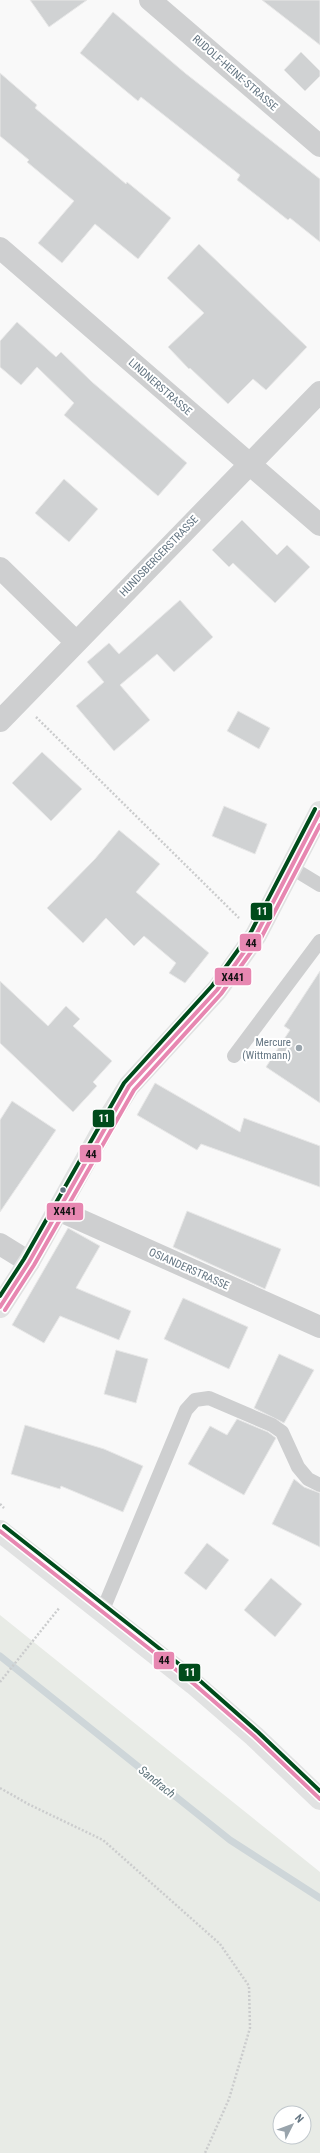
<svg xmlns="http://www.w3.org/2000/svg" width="320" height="2153" font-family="'Roboto Condensed',sans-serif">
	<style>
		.green { fill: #e8ebe6; fill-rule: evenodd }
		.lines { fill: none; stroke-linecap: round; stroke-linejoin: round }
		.stream { stroke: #ced6d9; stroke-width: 7 }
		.building { fill: #d0d2d3; stroke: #e8e8e8 }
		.path { stroke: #cbcccd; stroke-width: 2.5; stroke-dasharray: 2 2; stroke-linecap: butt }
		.lane { stroke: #cecfd0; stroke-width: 14 }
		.street { stroke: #cecfd0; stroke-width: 22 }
		.secondary { stroke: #e1e2e2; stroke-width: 22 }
		.bus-1-casing { stroke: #fff; stroke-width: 7 }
		.bus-2-casing { stroke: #fff; stroke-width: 7 }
		.bus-3-casing { stroke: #fff; stroke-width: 7 }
		.bus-1 { stroke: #e787b1; stroke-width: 4 }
		.bus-2 { stroke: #e787b1; stroke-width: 4 }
		.bus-3 { stroke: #004b1b; stroke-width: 4 }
		.poi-dot { fill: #99a4ac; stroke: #fff; stroke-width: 1.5 }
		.bus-dot { fill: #657683; stroke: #fff; stroke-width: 1.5 }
		.labels { text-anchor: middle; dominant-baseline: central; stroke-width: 4; stroke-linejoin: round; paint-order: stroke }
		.street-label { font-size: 11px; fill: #657683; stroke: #fff }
		.poi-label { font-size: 11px; fill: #657683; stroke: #fff; text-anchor: end }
		.water-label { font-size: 12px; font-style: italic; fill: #60757c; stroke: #fff }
		.line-badge { stroke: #fff; stroke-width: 1.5 }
		.badge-label { font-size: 11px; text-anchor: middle; font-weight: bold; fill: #fff }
		.pale-badge-label { font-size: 11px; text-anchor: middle; font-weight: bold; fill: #111 }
	</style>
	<rect width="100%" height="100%" fill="#f9f9f9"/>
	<!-- green -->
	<path class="green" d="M0,1615L320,1872V2153H0ZM280,2113H304V2137H280Z"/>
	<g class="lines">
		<!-- stream -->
		<path class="stream" d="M0,1656L230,1840L320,1898"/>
	</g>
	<!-- building -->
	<path class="building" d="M30,0H87L49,27Z
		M262,0H320V45Z
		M113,12L185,73L320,179V242L290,218L288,220L237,180L240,175L141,97L138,101L80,53Z
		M301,52L320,71V76L305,91L284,70Z
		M0,73L37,105L35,108L126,184L127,182L171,218L138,259L95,224L62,263L38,243L74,201L27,162L29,160L0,136Z
		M199,244L307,347L266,390L253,379L228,404L190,368L189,369L168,347L204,313L167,278Z
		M17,322L56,357L61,352L92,382L187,463L158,496L64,415L74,403L37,367L21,385L0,367V341Z
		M64,479L98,509L69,542L35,513Z
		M242,520L277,555L287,545L310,567L275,603L233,563L229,567L212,550Z
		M180,600L213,637L174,672L157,654L120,685L150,720L114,751L76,706L104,682L87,662L109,643L119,654Z
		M238,711L270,728L259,749L227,731Z
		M42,752L82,789L51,821L12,783Z
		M224,806L267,824L255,854L212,836Z
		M119,830L160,864L136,892L209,953L185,983L169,973L176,963L144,936L134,946L106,918L83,943L47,908L95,859Z
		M320,971V1103L266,1067L290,1030L284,1026Z
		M0,981L48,1026L66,1006L80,1019L73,1026L112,1061L93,1082L97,1086L73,1112L0,1043Z
		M155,1083L240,1132L244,1118L320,1146V1187L201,1144L197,1150L137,1115Z
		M12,1101L56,1130L0,1212V1120Z
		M187,1211L281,1249L265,1289L173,1247Z
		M68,1228L100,1246L76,1288L131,1311L119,1340L60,1316L44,1343L12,1325Z
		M183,1298L248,1327L229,1369L164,1339Z
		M116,1350L148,1359L136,1403L104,1394Z
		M279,1354L314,1370L284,1423L254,1408Z
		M237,1419L268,1432L276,1438L244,1495L188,1464L210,1426L227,1435Z
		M25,1425L104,1449L143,1466L123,1512L61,1486L60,1489L11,1474Z
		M294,1479L304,1487L320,1493V1547L272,1524Z
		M207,1543L229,1560L206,1590L184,1573Z
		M271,1578L302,1604L275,1637L244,1610Z"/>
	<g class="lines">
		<!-- path -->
		<path class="path" d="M36,717L239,918
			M0,1504L4,1508
			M0,1682L60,1607
			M0,1788L28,1804L103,1840L220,1944L249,1986L250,2028L229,2099L205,2153"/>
		<!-- lane -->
		<path class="lane" d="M292,868L320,885
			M234,1056L320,941
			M102,1612L186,1410L195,1400L209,1398L272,1425L282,1432L298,1467L308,1479L320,1485"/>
		<!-- street -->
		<path class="street" d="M150,0L320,146
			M0,248L320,525
			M0,568L76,642
			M0,721L320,392
			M58,1210L320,1327
			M0,1244L29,1262"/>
		<!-- secondary -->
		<path class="secondary" d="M0,1307L29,1262L112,1113L129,1086L217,990L256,935L320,812
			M0,1531L194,1684L254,1736L320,1799"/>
		<!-- bus-1 casing -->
		<g class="bus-1-casing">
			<path id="bus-1" d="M0,1307L29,1262L129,1086L217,990L256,935L320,812
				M0,1531L194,1684L254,1736L320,1799"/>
		</g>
		<!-- bus-2 casing -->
		<g class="bus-2-casing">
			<path id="bus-2" d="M5,1310L34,1265L134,1090L221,994L261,938L320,825"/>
		</g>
		<!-- bus-3 casing -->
		<g class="bus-3-casing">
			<path id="bus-3" d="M0,1296L24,1259L124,1083L212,986L251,932L315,809
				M4,1526L198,1679L258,1732L320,1791"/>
		</g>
		<!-- bus-1 -->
		<use href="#bus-1" class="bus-1"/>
		<!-- bus-2 -->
		<use href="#bus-2" class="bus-2"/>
		<!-- bus-3 -->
		<use href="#bus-3" class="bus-3"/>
	</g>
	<!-- markers -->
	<circle class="poi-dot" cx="299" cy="1048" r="4"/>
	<circle class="bus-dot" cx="63" cy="1190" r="3.5"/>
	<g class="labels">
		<!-- street labels -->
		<g class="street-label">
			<text transform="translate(235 73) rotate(41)">RUDOLF-HEINE-STRASSE</text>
			<text transform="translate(160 387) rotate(41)">LINDNERSTRASSE</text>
			<text transform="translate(159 556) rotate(-46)">HUNDSBERGERSTRASSE</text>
			<text transform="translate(189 1269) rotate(24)">OSIANDERSTRASSE</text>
		</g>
		<!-- poi labels -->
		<g class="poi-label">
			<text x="291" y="1042">Mercure<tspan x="291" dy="13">(Wittmann)</tspan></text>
		</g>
		<!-- water labels -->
		<g class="water-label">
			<text transform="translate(157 1782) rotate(39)">Sandrach</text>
		</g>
	</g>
	<g class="line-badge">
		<rect x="250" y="902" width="23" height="19" rx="4" fill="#004b1b"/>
		<rect x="239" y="933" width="23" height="19" rx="4" fill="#e787b1"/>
		<rect x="214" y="967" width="38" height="19" rx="4" fill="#e787b1"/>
		<rect x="92" y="1109" width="23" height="19" rx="4" fill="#004b1b"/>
		<rect x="79" y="1144" width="23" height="19" rx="4" fill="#e787b1"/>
		<rect x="46" y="1202" width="38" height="19" rx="4" fill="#e787b1"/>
		<rect x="153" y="1651" width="22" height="19" rx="4" fill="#e787b1"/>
		<rect x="178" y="1663" width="23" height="19" rx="4" fill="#004b1b"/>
	</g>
	<g class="badge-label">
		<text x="262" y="915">11</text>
		<text x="104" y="1122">11</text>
		<text x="190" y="1676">11</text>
	</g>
	<g class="pale-badge-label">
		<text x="251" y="947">44</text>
		<text x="233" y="981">X441</text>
		<text x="91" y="1158">44</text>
		<text x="65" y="1215">X441</text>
		<text x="164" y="1664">44</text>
	</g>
	<!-- north arrow -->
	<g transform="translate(292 2125) rotate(48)"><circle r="19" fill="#ffffff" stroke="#c1c8cd"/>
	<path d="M0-3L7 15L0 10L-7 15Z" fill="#99a4ac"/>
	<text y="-6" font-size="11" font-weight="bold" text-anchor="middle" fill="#657683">N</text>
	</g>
</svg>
